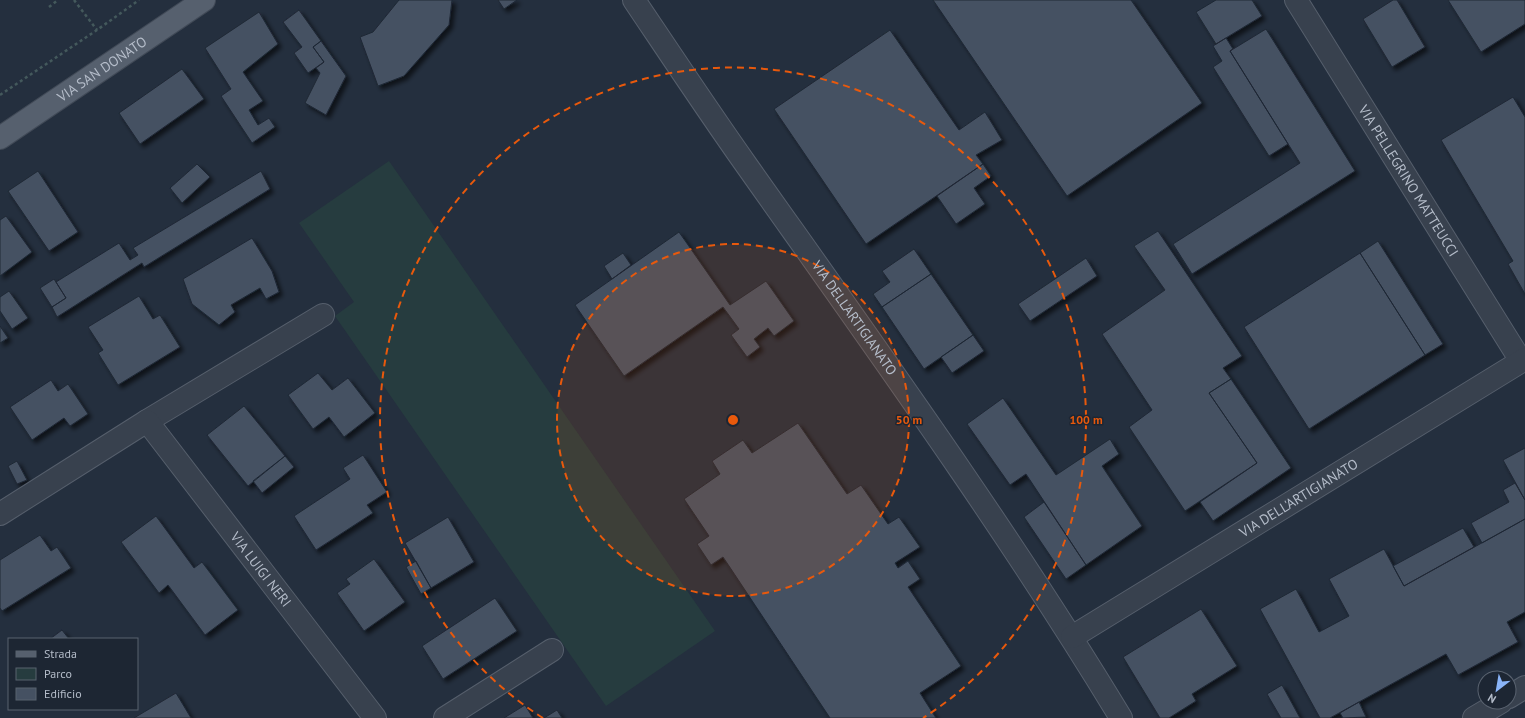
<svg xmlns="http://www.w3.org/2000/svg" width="1525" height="718" font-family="'PT Sans',sans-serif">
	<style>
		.green { fill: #263c3f }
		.building { fill: #455162; stroke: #1f2835; filter: url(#shadow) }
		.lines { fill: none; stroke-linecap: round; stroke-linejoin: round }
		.street-casing { stroke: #565f6c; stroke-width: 24 }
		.primary-casing { stroke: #414a57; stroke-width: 24 }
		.path { stroke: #44595c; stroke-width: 2.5; stroke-dasharray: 3 3; stroke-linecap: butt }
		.street { stroke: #38414e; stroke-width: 22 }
		.primary { stroke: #56606e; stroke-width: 22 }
		.ring { fill: none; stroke: #e8590c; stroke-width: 2; stroke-dasharray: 7 5 }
		.labels { text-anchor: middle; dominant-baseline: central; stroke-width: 3; stroke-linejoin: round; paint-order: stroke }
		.street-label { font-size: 14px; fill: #b4bcc9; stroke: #1d2633 }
		.centre { fill: #e8590c; stroke: #1d2633; stroke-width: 2 }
		.ring-label { font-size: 12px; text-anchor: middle; font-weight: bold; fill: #e8590c; stroke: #1d2633; stroke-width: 3; stroke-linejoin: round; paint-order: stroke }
	</style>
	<defs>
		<filter id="shadow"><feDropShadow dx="3.5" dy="3.5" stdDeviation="2" flood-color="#0009"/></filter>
	</defs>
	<rect width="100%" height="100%" fill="#242f3e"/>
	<!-- green -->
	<path class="green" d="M389,161L715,631L606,706L335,316L354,302L299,223Z"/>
	<!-- building -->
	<path class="building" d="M399,0H452L449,25L404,76L378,86L360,37L373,32Z
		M498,0H517L504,9Z
		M933,0H1131L1202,103L1067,196Z
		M1216,0H1252L1262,16L1216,44L1196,12Z
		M1393,0H1397L1425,47L1392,67L1363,19Z
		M1448,0H1525V24L1481,52Z
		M299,10L321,41L313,47L324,62L308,73L294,53L302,47L283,22Z
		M259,12L278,44L243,72L263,101L249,110L258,125L269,118L275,127L252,143L221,96L231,89L205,48Z
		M1266,29L1355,171L1192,274L1173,244L1300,163L1230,51Z
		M890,30L959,130L985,112L1002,140L976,155L983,164L866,244L774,109Z
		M1226,38L1233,49L1230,51L1288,144L1269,156L1213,67L1222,61L1213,46Z
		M321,41L346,76L326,115L305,103L320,73L316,68L324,62L313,47Z
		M182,69L204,99L140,144L119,113Z
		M1513,97L1525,117V294L1508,264L1513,261L1441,140Z
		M197,164L210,177L182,203L170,188Z
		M983,164L991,176L974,188L985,204L956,224L937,196Z
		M38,171L78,232L49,251L8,191Z
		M261,171L270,189L144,267L142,263L57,317L52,307L66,298L56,282L119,243L130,260L138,255L133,248Z
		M6,216L32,252L0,276V220Z
		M1158,231L1242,356L1223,368L1231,379L1209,393L1257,463L1185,511L1129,427L1152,410L1102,334L1165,290L1134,246Z
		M679,232L730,305L766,281L794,321L774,336L768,328L754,339L760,347L747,357L731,335L739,329L723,307L624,376L575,305Z
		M252,238L272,271L279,292L266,299L260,288L231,305L235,312L219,325L192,304L183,279Z
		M1378,241L1443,344L1425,355L1360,253Z
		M914,249L931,274L882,307L873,294L890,282L882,271Z
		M623,253L631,265L612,279L604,266Z
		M1360,253L1425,355L1309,429L1244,327Z
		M1086,258L1097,276L1030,321L1018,304Z
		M931,274L973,335L924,369L882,307Z
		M54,279L66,298L52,307L40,288Z
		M9,291L28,318L12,329L0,311V297Z
		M139,296L153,319L160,315L180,347L118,385L98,353L103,350L88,327Z
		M0,326L8,338L0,343Z
		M973,335L984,351L952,373L941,357Z
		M318,373L332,390L348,378L375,413L344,437L329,417L313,429L288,395Z
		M1231,379L1291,468L1213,521L1200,502L1257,463L1209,393Z
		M51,380L58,391L68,384L88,414L70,426L64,418L32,440L10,407Z
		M1003,398L1056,475L1110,439L1119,454L1102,466L1142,526L1086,565L1026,474L1010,485L967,424Z
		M244,406L285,456L248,486L207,435Z
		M798,423L847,494L861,485L888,524L899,517L920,547L895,563L898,568L908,561L920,579L908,587L961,666L920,693L936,718H830L723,557L711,565L697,544L709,536L684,499L720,474L712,461L743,440L752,453Z
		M1525,448V500L1503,460Z
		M363,455L387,492L367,505L373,513L316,550L294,516L350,479L343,468Z
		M285,456L294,467L262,493L253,481Z
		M17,461L27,480L17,484L8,466Z
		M1515,483L1525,500V519L1482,543L1471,523L1509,502L1503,490Z
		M1044,502L1086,565L1066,579L1024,517Z
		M156,516L194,568L202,562L238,610L205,635L168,585L159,593L121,542Z
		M448,517L474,562L431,588L405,543Z
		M1525,519V612L1507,622L1518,642L1458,675L1446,654L1330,718H1320L1260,609L1296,589L1319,632L1349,616L1329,579L1384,549L1404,586Z
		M1463,528L1474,547L1404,586L1393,566Z
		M40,535L51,551L57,547L71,568L2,611L0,608V560Z
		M374,559L405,602L364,631L337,593L350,584L346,579Z
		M416,561L431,588L421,594L406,567Z
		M495,598L517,631L443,679L422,646Z
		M1201,609L1237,666L1192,694L1196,701L1169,718H1160L1123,657Z
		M62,630L69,639H50Z
		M1282,685L1300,718H1281L1267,694Z
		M176,693L191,718H134Z
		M1359,702L1366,717L1343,718L1340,713Z
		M525,705L533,718H504Z
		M557,710L562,718H544Z"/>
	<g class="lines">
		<!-- street casing -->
		<g class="street-casing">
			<g id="street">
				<path id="s1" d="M634,0C671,55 708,111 747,166C875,347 1006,528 1121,718"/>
				<path id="s2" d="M1296,0L1521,361"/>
				<path d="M147,421L323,315"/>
				<path id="s3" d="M0,514L147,421L375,718"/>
				<path id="s4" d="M1072,637L1525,359"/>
				<path d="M1509,697L1525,687"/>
				<path d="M445,718L552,650"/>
				<path d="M1474,718L1501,702"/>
			</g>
		</g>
		<!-- primary casing -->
		<g class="primary-casing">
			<g id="primary">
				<path id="s5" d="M0,138L204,0"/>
			</g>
		</g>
		<!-- path -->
		<path class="path" d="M74,0L97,30
			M49,7L58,0
			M0,95L97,30L139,0"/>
		<!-- street -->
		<use href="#street" class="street"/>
		<!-- primary -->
		<use href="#primary" class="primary"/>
	</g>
	<!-- distance rings -->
	<circle cx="733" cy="420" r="176" fill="#e8590c" fill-opacity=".12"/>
	<g class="ring">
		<circle cx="733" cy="420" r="176"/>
		<path d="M543 718A353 353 0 1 1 923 718"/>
	</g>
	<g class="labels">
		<!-- street labels -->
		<g class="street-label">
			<text stroke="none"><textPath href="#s5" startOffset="123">VIA SAN DONATO</textPath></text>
			<text stroke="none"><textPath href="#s2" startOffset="213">VIA PELLEGRINO MATTEUCCI</textPath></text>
			<text stroke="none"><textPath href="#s1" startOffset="387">VIA DELL'ARTIGIANATO</textPath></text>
			<text stroke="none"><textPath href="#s4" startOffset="266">VIA DELL'ARTIGIANATO</textPath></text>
			<text stroke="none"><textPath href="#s3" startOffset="361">VIA LUIGI NERI</textPath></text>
		</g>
	</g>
	<circle cx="733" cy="420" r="6" class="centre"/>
	<g class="ring-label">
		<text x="909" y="424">50 m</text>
		<text x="1086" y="424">100 m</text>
	</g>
	<!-- legend -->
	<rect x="8" y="638" width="130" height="72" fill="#1d2633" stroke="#59626f"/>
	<rect x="16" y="651" width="20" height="6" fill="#56606e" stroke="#59626f"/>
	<text x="44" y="658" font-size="12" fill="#b4bcc9">Strada</text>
	<rect x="16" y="668" width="20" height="12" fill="#263c3f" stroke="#59626f"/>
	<text x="44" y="678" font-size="12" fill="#b4bcc9">Parco</text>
	<rect x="16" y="688" width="20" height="12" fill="#455162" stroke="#59626f"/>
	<text x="44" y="698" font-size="12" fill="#b4bcc9">Edificio</text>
	<!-- north arrow -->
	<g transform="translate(1497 690) rotate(211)"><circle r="19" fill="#1d2633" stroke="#59626f"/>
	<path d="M0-3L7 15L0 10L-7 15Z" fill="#8ab4f8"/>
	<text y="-6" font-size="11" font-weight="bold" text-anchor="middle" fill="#b4bcc9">N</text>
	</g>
</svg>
